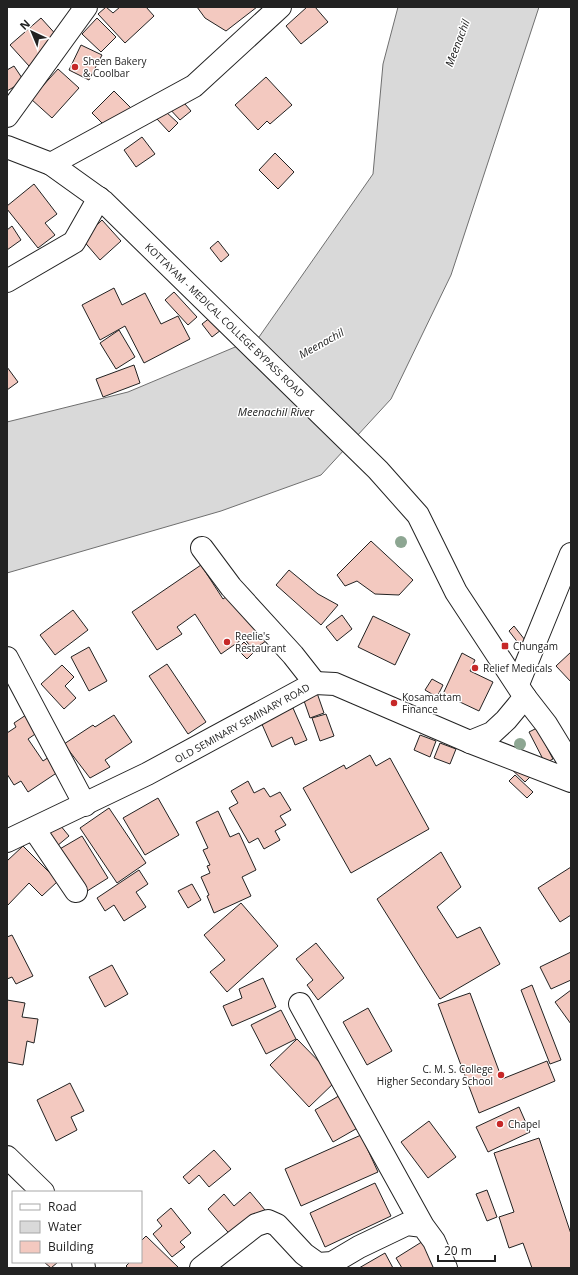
<svg xmlns="http://www.w3.org/2000/svg" width="578" height="1275" font-family="'Open Sans',sans-serif">
	<style>
		.water { fill: #d9d9d9; stroke: #6f6f6f }
		.building { fill: #f3c9c0; stroke: #222 }
		.lines { fill: none; stroke-linecap: round; stroke-linejoin: round }
		.minor-casing { stroke: #222; stroke-width: 24 }
		.major-casing { stroke: #222; stroke-width: 24 }
		.minor { stroke: #fff; stroke-width: 22 }
		.major { stroke: #fff; stroke-width: 22 }
		.tree { fill: #8da692 }
		.poi-dot { fill: #c62828; stroke: #fff; stroke-width: 1.5 }
		.labels { text-anchor: middle; dominant-baseline: central; stroke-width: 3; stroke-linejoin: round; paint-order: stroke }
		.poi-label { font-size: 10px; fill: #222; stroke: #fff; text-anchor: start }
		.street-label { font-size: 10px; fill: #222; stroke: #fff }
		.water-label { font-size: 11px; font-style: italic; fill: #222; stroke: #fff }
	</style>
	<rect width="100%" height="100%" fill="#fff"/>
	<!-- water -->
	<path class="water" d="M398,7H539L451,275L391,399L321,475L221,511L7,573V422L128,392L259,337L373,174L383,64Z"/>
	<!-- building -->
	<path class="building" d="M106,7L113,13L120,7H146L154,16L125,43L98,14Z
		M197,7H257L226,31L205,18Z
		M307,7H315L328,22L301,44L286,26Z
		M41,18L60,39L29,66L10,45Z
		M97,18L116,37L101,52L82,34Z
		M81,45L102,55L89,80L69,70Z
		M14,66L24,81L7,91V70Z
		M58,69L79,88L52,118L31,99Z
		M266,77L292,105L270,124L267,121L258,130L235,105Z
		M114,91L141,118L119,140L92,113Z
		M179,97L191,111L180,120L168,107Z
		M165,111L178,123L169,132L157,119Z
		M142,137L155,154L136,167L124,150Z
		M275,153L294,172L278,189L259,170Z
		M34,184L57,214L45,223L55,235L38,248L7,209V206Z
		M102,220L121,241L100,260L82,239Z
		M12,226L21,240L7,250V230Z
		M218,241L229,255L221,262L210,248Z
		M114,288L122,305L145,293L161,324L178,316L190,339L144,363L125,326L100,340L82,305Z
		M174,292L197,317L188,325L165,300Z
		M211,317L221,330L212,337L202,324Z
		M119,330L135,357L116,369L100,343Z
		M134,365L140,383L103,397L96,379Z
		M7,367L18,382L7,390Z
		M371,541L413,580L399,595L375,594L357,581L345,586L337,575Z
		M201,565L223,599L233,592L266,641L253,650L244,638L221,654L195,614L177,627L182,634L157,650L132,612Z
		M289,570L318,594L338,605L321,625L276,585Z
		M73,610L88,630L55,655L40,635Z
		M342,615L352,629L337,641L326,627Z
		M373,616L410,634L395,665L358,647Z
		M514,626L525,640L519,644L509,631Z
		M244,642L254,652L247,659L237,649Z
		M89,647L107,681L89,691L71,657Z
		M571,652V682L556,666Z
		M462,653L475,660L470,671L493,682L479,711L443,694Z
		M167,664L206,722L188,734L149,676Z
		M62,665L74,677L65,686L76,698L64,709L41,684Z
		M432,679L443,685L437,697L425,690Z
		M316,690L324,713L310,718L302,695Z
		M293,708L307,740L295,745L292,737L272,747L261,722Z
		M29,713L41,730L28,739L43,761L52,755L61,770L28,792L21,781L14,785L7,774V733L16,727L14,723Z
		M326,714L334,736L320,741L312,718Z
		M114,715L132,742L105,760L110,767L90,778L64,744L93,725L95,727Z
		M537,728L553,759L545,763L529,732Z
		M420,735L436,741L430,757L414,750Z
		M440,743L456,749L450,764L434,758Z
		M370,755L376,766L390,758L429,829L351,873L303,788L344,765L346,769Z
		M508,766L531,776L525,782Z
		M515,775L533,792L527,798L509,781Z
		M248,781L254,793L264,788L270,797L280,792L291,810L280,816L286,825L275,831L280,840L264,849L258,838L249,843L229,808L238,803L231,791Z
		M158,798L179,835L145,855L123,818Z
		M109,808L146,863L117,883L80,828Z
		M218,811L230,837L239,833L256,870L242,877L251,896L214,913L207,896L209,895L201,877L210,873L207,866L210,865L203,850L208,848L196,822Z
		M60,825L69,836L57,846L48,834Z
		M82,836L108,878L84,893L58,850Z
		M23,846L58,881L42,896L29,883L7,906V861Z
		M441,852L461,887L437,907L457,938L480,927L500,964L440,999L377,899Z
		M571,867V915L560,922L538,888Z
		M139,870L148,884L136,892L146,907L124,921L114,905L105,911L97,898Z
		M192,884L201,900L188,908L178,891Z
		M241,903L278,946L227,992L210,972L225,960L204,935Z
		M12,935L33,976L16,984L12,977L7,979V937Z
		M316,943L344,978L318,1000L307,985L313,980L296,959Z
		M571,952V980L551,989L540,967Z
		M112,965L128,994L105,1007L89,977Z
		M263,978L276,1007L232,1026L223,1006L242,998L239,989Z
		M532,985L561,1060L550,1064L521,990Z
		M571,990V1024L555,1002Z
		M470,993L502,1079L547,1061L555,1081L479,1113L438,1004Z
		M7,1000L25,1003L22,1017L38,1019L34,1043L27,1041L23,1065L7,1062Z
		M368,1008L392,1051L367,1065L343,1022Z
		M281,1010L296,1039L266,1054L251,1025Z
		M297,1039L337,1080L309,1107L270,1065Z
		M70,1083L84,1111L71,1117L77,1130L56,1141L37,1100Z
		M342,1094L361,1126L333,1142L315,1110Z
		M519,1107L530,1132L488,1152L476,1127Z
		M429,1121L456,1157L428,1178L401,1142Z
		M361,1135L378,1172L301,1206L285,1169Z
		M539,1138L571,1234V1268H532L523,1243L509,1248L499,1217L514,1212L494,1153Z
		M214,1150L231,1169L209,1187L199,1175L189,1184L183,1177Z
		M375,1183L391,1216L325,1247L310,1213Z
		M487,1190L497,1217L487,1221L476,1194Z
		M250,1192L265,1210L233,1238L208,1209L224,1194L234,1206Z
		M171,1208L191,1233L180,1242L185,1247L172,1257L153,1234L162,1226L157,1220Z
		M146,1236L179,1268H128L126,1266L130,1262H141V1241Z
		M428,1238L447,1268H402L396,1258Z
		M385,1253L393,1268H359Z
		M44,1262H58L51,1268Z"/>
	<g class="lines">
		<!-- minor casing -->
		<g class="minor-casing">
			<path id="minor" d="M7,116L86,7
				M51,164L194,86L280,7
				M7,281L74,242L99,198
				M202,548L231,587L293,655L315,683
				M7,658L85,805
				M518,684L571,554
				M470,742L492,733L506,720L525,697
				M34,829L76,891
				M300,1004L423,1226
				M7,1157L43,1192
				M83,1262L84,1268
				M201,1268L256,1225L268,1221L277,1225L304,1254L318,1264L332,1263L359,1247L407,1224L423,1226L434,1241L446,1268"/>
		</g>
		<!-- major casing -->
		<g class="major-casing">
			<path id="major" d="M7,147L51,164L104,202L378,470L418,515L456,592L525,697L546,724L571,765
				M7,841L147,774L315,683L335,684L470,742L571,781"/>
		</g>
		<!-- minor -->
		<use href="#minor" class="minor"/>
		<!-- major -->
		<use href="#major" class="major"/>
	</g>
	<!-- trees -->
	<g class="tree">
		<circle cx="401" cy="542" r="6"/>
		<circle cx="520" cy="744" r="6"/>
	</g>
	<!-- markers -->
	<g class="poi-dot">
		<circle cx="75" cy="67" r="4"/>
		<circle cx="227" cy="642" r="4"/>
		<rect x="501" y="642" width="8" height="8" rx="2"/>
		<circle cx="475" cy="668" r="4"/>
		<circle cx="394" cy="703" r="4"/>
		<circle cx="501" cy="1075" r="4"/>
		<circle cx="500" cy="1124" r="4"/>
	</g>
	<g class="labels">
		<!-- poi labels -->
		<g class="poi-label">
			<text x="83" y="61">Sheen Bakery<tspan x="83" dy="12">&amp; Coolbar</tspan></text>
			<text x="235" y="636">Reelie's<tspan x="235" dy="12">Restaurant</tspan></text>
			<text x="513" y="646">Chungam</text>
			<text x="483" y="668">Relief Medicals</text>
			<text x="402" y="697">Kosamattam<tspan x="402" dy="12">Finance</tspan></text>
			<text x="493" y="1069" text-anchor="end">C. M. S. College<tspan x="493" dy="12">Higher Secondary School</tspan></text>
			<text x="508" y="1124">Chapel</text>
		</g>
		<!-- street labels -->
		<g class="street-label">
			<text transform="translate(225 320) rotate(44)">KOTTAYAM - MEDICAL COLLEGE BYPASS ROAD</text>
			<text transform="translate(242 723) rotate(-29)">OLD SEMINARY SEMINARY ROAD</text>
		</g>
		<!-- water labels -->
		<g class="water-label">
			<text transform="translate(457 43) rotate(-69)">Meenachil</text>
			<text transform="translate(321 343) rotate(-29)">Meenachil</text>
			<text x="276" y="411">Meenachil River</text>
		</g>
	</g>
	<!-- border -->
	<rect width="578" height="1275" fill="none" stroke="#222222" stroke-width="16"/>
	<!-- legend -->
	<rect x="12" y="1191" width="130" height="72" fill="#ffffff" stroke="#a7a7a7"/>
	<rect x="20" y="1204" width="20" height="6" fill="#ffffff" stroke="#a7a7a7"/>
	<text x="48" y="1211" font-size="12" fill="#222222">Road</text>
	<rect x="20" y="1221" width="20" height="12" fill="#d9d9d9" stroke="#a7a7a7"/>
	<text x="48" y="1231" font-size="12" fill="#222222">Water</text>
	<rect x="20" y="1241" width="20" height="12" fill="#f3c9c0" stroke="#a7a7a7"/>
	<text x="48" y="1251" font-size="12" fill="#222222">Building</text>
	<!-- north arrow -->
	<g transform="translate(32 32) rotate(316)" stroke="#ffffff" stroke-width="3" paint-order="stroke">
	<path d="M0-3L7 15L0 10L-7 15Z" fill="#222222"/>
	<text y="-6" font-size="11" font-weight="bold" text-anchor="middle" fill="#222222">N</text>
	</g>
	<!-- scale -->
	<path d="M438 1255v6h57v-6" fill="none" stroke="#222222" stroke-width="2"/>
	<text x="444" y="1255" font-size="12" fill="#222222" stroke="#ffffff" stroke-width="3" paint-order="stroke">20 m</text>
</svg>
